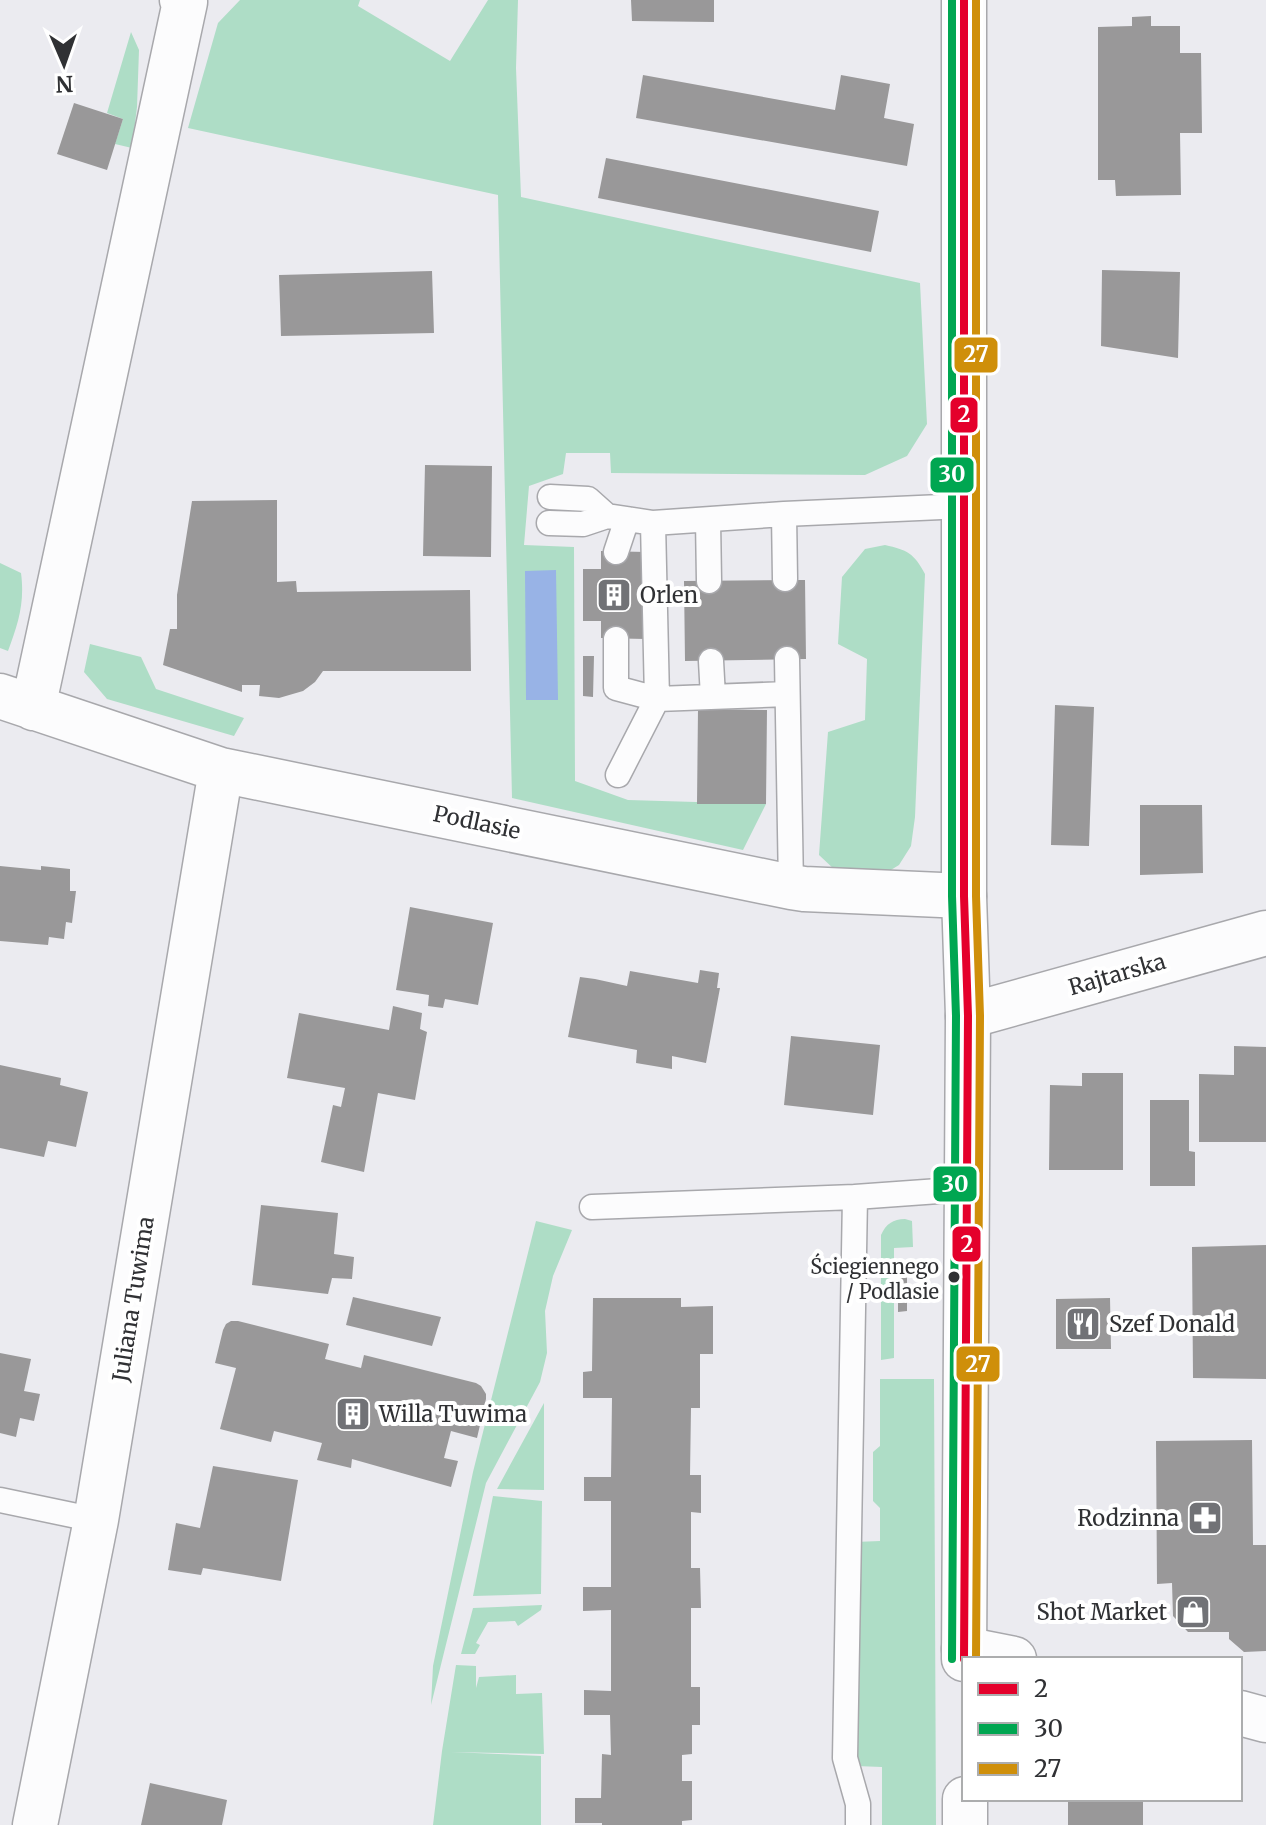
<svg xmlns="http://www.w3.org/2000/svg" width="1266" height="1825" font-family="Merriweather,serif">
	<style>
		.green { fill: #aeddc6 }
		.water { fill: #98b3e6 }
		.building { fill: #999899 }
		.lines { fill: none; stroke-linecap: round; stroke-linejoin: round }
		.service-casing { stroke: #a8a8ac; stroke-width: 27 }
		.minor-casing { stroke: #a8a8ac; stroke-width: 47 }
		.tertiary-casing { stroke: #a8a8ac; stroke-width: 47 }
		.service { stroke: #fcfcfd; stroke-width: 24 }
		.minor { stroke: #fcfcfd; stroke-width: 44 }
		.tertiary { stroke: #fcfcfd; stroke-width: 44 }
		.bus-1-casing { stroke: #fff; stroke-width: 14 }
		.bus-2-casing { stroke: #fff; stroke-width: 14 }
		.bus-3-casing { stroke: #fff; stroke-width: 14 }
		.bus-1 { stroke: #e4002b; stroke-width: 8 }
		.bus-2 { stroke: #00a651; stroke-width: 8 }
		.bus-3 { stroke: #cf8f0a; stroke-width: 8 }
		.bus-dot { fill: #303134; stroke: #fff; stroke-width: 3 }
		.labels { text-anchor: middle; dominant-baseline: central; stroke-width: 8; stroke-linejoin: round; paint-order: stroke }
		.bus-label { font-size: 20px; fill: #303134; stroke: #fff; text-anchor: end }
		.poi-label { font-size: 22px; fill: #303134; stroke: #fff; text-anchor: start }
		.street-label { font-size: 22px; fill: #303134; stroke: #fff }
		.line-badge { stroke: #fff; stroke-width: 3 }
		.badge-label { font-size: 22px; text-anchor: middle; font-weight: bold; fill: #fff }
	</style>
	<rect width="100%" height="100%" fill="#ebebf0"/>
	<!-- green -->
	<path class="green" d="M240,0H360L358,6L450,61L488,0H518L516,68L521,197L920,283L927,424L907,456L865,475L611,473L610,453H566L563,474L529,486L524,545L574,547L575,781L628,800L766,804L743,850L512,798L498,195L188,128L218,23Z
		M131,32L139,50L137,107L132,148L115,144L123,119L107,113Z
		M885,545C907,550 914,553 925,574L915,817L911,846L899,865L881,876L835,870L819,855L828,732L865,720L867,659L838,644L842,577L865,549Z
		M0,563L21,573C25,603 18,624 8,651L0,648Z
		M90,644L141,657L156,689L244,718L234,736L107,699L84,672Z
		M905,1219L912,1221L913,1247L894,1248V1358L881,1360V1235C886,1224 893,1219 905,1219Z
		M536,1221L572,1230L553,1276L545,1311L547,1353L540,1382L486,1483L431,1705L433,1666L473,1472Z
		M880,1379H934L936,1825H882V1767L856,1766L855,1542L880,1541V1508L873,1501V1452L880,1446Z
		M544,1403V1490L497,1489Z
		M493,1496L542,1501L541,1594L473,1596Z
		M542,1605L541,1610L518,1626L515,1621L488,1622L476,1643L480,1645L475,1654H461L473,1608Z
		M456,1665L476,1666V1688L479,1677L516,1675V1694L542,1693L544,1754L451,1752L541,1756V1825H433L442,1751Z"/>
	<!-- water -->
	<path class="water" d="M556,570L558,700H526L525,571Z"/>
	<!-- building -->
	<path class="building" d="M631,0H714V22L632,21Z
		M1151,16V26H1180V53H1201L1202,133H1180L1181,195L1116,196L1115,180H1098V27L1132,26V17Z
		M643,75L835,110L841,75L890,84L884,118L914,124L907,166L636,118Z
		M74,103L123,119L107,170L57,154Z
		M606,158L879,211L871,252L598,198Z
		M1102,270L1180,272L1178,358L1101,346Z
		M432,271L434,333L281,336L279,275Z
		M425,465L492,466L491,557L423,556Z
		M277,500V582L296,581L297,592L470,590L471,671H323L315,682L303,691L279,698L259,696L260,685H242V692L163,665L170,629H177V595L192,501Z
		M601,551L646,552L645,639L601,638V621H583V569H601Z
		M805,580L806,659L685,661L684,581Z
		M583,656H594L593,697L583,696Z
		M1055,705L1094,707L1089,846L1051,845Z
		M698,709L767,710L766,804H697Z
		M1140,805H1202L1203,873L1140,875Z
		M0,866L41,870V866L70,869V891H76L72,923L66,922L64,939L49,937L48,945L0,941Z
		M410,907L493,923L478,1005L445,999L443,1008L428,1006L429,995L396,990Z
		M700,970L719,973L717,988H720L706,1063L672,1056V1069L636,1063L637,1050L568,1037L580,977L595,979L627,986L630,971L698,983Z
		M393,1006L422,1013L420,1029L427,1032L415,1100L378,1093L364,1172L321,1162L333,1105L341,1107L345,1088L287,1078L299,1013L389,1030Z
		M791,1036L880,1045L873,1115L784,1105Z
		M1234,1046L1266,1047V1142H1199V1074L1234,1075Z
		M0,1065L61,1078L60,1085L88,1092L76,1147L48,1141L44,1157L0,1148Z
		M1082,1073H1123V1170H1049L1050,1085L1082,1086Z
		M1150,1100H1189V1151L1195,1152V1186H1150Z
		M261,1205L338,1213L334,1254L354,1257L352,1279L332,1278L328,1294L252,1285Z
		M1266,1245V1379L1193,1378L1192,1247Z
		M898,1266L907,1267V1311L898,1312Z
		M353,1297L441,1317L432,1346L346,1325Z
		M593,1298H681V1307L713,1306V1354H700V1408H691L690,1475H701V1513L691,1512V1568H700L701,1608H691V1687H700V1725H692V1754L682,1755V1781H692V1820L682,1821V1825H602V1823H575V1798H601L602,1754L611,1755L610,1715H584V1690L611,1691V1610L583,1611V1587H611V1501H584V1477H611L612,1398H583V1372L592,1371Z
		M1110,1298L1111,1349H1056V1299Z
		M231,1321H238L329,1344L325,1359L361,1368L364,1355L476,1383L481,1386L486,1394V1399L477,1438L451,1431L444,1458L458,1461L451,1487L352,1459L351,1468L317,1460L322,1443L274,1431L271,1442L220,1429L236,1368L215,1363L223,1330L226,1324Z
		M0,1353L31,1359L24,1391L40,1394L34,1421L20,1418L16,1437L0,1433Z
		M1252,1440L1253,1545H1266V1651L1244,1652L1229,1639V1632H1188L1173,1616L1172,1583L1157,1584L1156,1441Z
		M213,1466L298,1480L281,1581L203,1568L201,1575L168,1570L176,1523L200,1528Z
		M150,1783L227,1800L222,1825H141Z
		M1068,1799H1143V1825H1068Z"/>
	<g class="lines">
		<!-- service casing -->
		<g class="service-casing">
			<path id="service" d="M550,497L588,499L607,516
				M784,514L653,523L657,699L787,694
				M708,520L709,581
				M549,523L583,524L607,516L653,523
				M616,552L627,519
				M785,579L784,514L964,506
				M616,639V688L657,699L618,775
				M787,659L791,887
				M711,661L713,697
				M592,1207L855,1197
				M0,1500L96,1520
				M858,1825V1804L845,1758L855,1197L967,1189"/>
		</g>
		<!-- minor casing -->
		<g class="minor-casing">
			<path id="minor" d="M0,696L221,770L791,887L804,889L964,896
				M33,708L185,2L182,0
				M968,1016L1266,933
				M964,1649L1014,1659
				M1240,1713L1266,1720
				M35,1825L96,1520L221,770"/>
		</g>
		<!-- tertiary casing -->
		<g class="tertiary-casing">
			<path id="tertiary" d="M964,0V896L968,1016L964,1659
				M965,1799V1825"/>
		</g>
		<!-- service -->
		<use href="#service" class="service"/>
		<!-- minor -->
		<use href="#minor" class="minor"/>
		<!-- tertiary -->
		<use href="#tertiary" class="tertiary"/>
		<!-- bus-1 casing -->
		<g class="bus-1-casing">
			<path id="bus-1" d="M964,0V896L968,1016L964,1659"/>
		</g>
		<!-- bus-2 casing -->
		<g class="bus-2-casing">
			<path id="bus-2" d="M952,0V896L956,1016L952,1659"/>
		</g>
		<!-- bus-3 casing -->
		<g class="bus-3-casing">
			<path id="bus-3" d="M976,0V896L980,1016L976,1659"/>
		</g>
		<!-- bus-1 -->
		<use href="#bus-1" class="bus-1"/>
		<!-- bus-2 -->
		<use href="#bus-2" class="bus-2"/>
		<!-- bus-3 -->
		<use href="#bus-3" class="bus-3"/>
	</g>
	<!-- icons -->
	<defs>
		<g id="building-square" transform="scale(1.8)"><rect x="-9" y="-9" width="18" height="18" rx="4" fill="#717276" stroke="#fff"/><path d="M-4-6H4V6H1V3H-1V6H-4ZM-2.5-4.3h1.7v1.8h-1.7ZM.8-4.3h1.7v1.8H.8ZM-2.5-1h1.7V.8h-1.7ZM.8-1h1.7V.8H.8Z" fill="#fff"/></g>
		<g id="restaurant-square" transform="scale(1.8)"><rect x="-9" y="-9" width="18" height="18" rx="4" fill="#717276" stroke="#fff"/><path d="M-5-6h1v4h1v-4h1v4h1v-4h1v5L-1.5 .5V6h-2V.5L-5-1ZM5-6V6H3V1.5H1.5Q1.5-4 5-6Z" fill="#fff"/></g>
		<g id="pharmacy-square" transform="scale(1.8)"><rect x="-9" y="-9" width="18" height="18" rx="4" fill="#717276" stroke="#fff"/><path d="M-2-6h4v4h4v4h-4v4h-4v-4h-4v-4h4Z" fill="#fff"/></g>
		<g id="shop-square" transform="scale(1.8)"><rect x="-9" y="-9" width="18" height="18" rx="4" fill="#717276" stroke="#fff"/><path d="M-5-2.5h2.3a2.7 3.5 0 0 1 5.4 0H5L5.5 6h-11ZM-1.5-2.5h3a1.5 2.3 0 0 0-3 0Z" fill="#fff"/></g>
	</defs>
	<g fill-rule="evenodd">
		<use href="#building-square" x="614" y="595"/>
		<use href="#restaurant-square" x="1083" y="1324"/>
		<use href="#building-square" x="353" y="1414"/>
		<use href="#pharmacy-square" x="1205" y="1518"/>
		<use href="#shop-square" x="1193" y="1612"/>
	</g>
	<!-- markers -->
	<circle class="bus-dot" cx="954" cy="1277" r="7"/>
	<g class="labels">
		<!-- bus labels -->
		<g class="bus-label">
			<text x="939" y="1266">Ściegiennego<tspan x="939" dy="25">/ Podlasie</tspan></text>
		</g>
		<!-- poi labels -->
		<g class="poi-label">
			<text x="640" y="595">Orlen</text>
			<text x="1109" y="1324">Szef Donald</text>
			<text x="379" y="1414">Willa Tuwima</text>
			<text x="1179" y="1518" text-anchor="end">Rodzinna</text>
			<text x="1167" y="1612" text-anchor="end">Shot Market</text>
		</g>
		<!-- street labels -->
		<g class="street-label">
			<text transform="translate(477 822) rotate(12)">Podlasie</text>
			<text transform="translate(1117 974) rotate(-16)">Rajtarska</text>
			<text transform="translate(133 1299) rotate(-81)">Juliana Tuwima</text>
		</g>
	</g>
	<g class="line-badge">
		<rect x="953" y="336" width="46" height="38" rx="8" fill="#cf8f0a"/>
		<rect x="949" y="396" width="30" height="38" rx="8" fill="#e4002b"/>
		<rect x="929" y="456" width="46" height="38" rx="8" fill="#00a651"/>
		<rect x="932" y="1165" width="46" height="38" rx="8" fill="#00a651"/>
		<rect x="951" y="1225" width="31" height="38" rx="8" fill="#e4002b"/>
		<rect x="955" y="1345" width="46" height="38" rx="8" fill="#cf8f0a"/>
	</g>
	<g class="badge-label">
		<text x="976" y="362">27</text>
		<text x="964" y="422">2</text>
		<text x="952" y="482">30</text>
		<text x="955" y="1192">30</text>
		<text x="967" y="1252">2</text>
		<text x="978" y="1372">27</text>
	</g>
	<!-- legend -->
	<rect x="962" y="1657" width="280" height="144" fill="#ffffff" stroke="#acadae" stroke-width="2"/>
	<rect x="978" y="1683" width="40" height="12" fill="#e4002b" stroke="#acadae" stroke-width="2"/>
	<text x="1034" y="1697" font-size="24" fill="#303134">2</text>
	<rect x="978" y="1723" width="40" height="12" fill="#00a651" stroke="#acadae" stroke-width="2"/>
	<text x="1034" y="1737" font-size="24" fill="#303134">30</text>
	<rect x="978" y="1763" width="40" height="12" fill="#cf8f0a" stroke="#acadae" stroke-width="2"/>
	<text x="1034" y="1777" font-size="24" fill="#303134">27</text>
	<!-- north arrow -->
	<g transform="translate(64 64) rotate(178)" stroke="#ffffff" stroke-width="6" paint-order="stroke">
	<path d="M0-6L14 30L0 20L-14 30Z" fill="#303134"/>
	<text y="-12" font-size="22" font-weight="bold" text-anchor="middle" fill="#303134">N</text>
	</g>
</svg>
